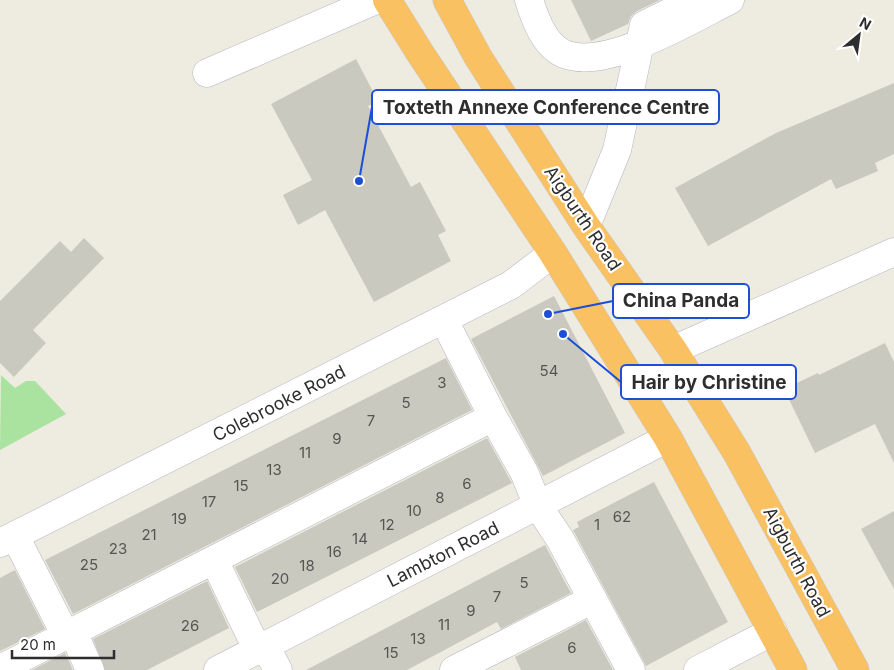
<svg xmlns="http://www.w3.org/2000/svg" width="894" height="670" font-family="Inter,sans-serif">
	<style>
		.green { fill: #aae2a0 }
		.building { fill: #cac9bf }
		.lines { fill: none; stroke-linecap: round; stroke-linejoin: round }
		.minor-casing { stroke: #b4b4c0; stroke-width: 29 }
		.highway-casing { stroke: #c9c9c9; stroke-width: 29 }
		.minor { stroke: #fff; stroke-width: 28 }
		.highway { stroke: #f9c161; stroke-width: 28 }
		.labels { text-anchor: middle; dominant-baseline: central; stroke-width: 4.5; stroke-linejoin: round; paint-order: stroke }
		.number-label { font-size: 15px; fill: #555552 }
		.street-label { font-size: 18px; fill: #2e2e2e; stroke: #fff }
		.leader { fill: none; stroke: #1d4ed8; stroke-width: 2 }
		.callout-dot { fill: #1d4ed8; stroke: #fff; stroke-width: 2 }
		.callout { fill: #fff; stroke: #1d4ed8; stroke-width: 2 }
		.callout-label { font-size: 19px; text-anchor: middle; font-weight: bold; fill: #2e2e2e }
	</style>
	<rect width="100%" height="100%" fill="#eeebe1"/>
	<!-- green -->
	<path class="green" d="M1,375L15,388L26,381H35L66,414L0,450Z"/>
	<!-- building -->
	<path class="building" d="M571,0H660L637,11L631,16L628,24L591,41Z
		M356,59L378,101L368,106L411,187L420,182L446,231L438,235L451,261L374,302L325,210L298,225L283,195L312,180L271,104Z
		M894,83V154L875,163L878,171L836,189L831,179L708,246L675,188L776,133Z
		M84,238L104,258L33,330L46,343L14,377L0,363V301L60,241L71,252Z
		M554,296L625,433L543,476L471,339Z
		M885,343L894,362V463L875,424L815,453L784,389L818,373L819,375Z
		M446,358L472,410L73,614L45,560Z
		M487,438L512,483L257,612L235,567Z
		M654,482L728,622L646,666L573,530L579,527L577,522Z
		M894,511V589L861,529Z
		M545,545L571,593L501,629L497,622L407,670H306Z
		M15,570L45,629L0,651V578Z
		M207,581L229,628L147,670H105L93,639Z
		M586,620L613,670H521L515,657Z
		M65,653L73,670H32Z"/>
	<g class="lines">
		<!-- minor casing -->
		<g class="minor-casing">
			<path id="minor" d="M529,0C535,19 545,48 567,55C609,69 692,19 730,0
				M207,73L376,0
				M586,226L617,150L644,25L695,0
				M444,320L493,417L524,472L538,506L560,539L631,670
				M673,350L894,252
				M15,536L66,636
				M0,543L511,285L553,253
				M214,560L257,649
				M73,632L90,670
				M265,646L278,670
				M0,669L493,417
				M218,670L668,438
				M454,670L593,599
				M698,670L773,631"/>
		</g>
		<!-- highway casing -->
		<g class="highway-casing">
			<path id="highway" d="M387,0L420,53L553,253L668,438L793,670
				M447,0L478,57L586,226L673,350L737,453L855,670"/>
		</g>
		<!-- minor -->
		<use href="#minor" class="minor"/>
		<!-- highway -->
		<use href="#highway" class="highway"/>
	</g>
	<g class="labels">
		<!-- number labels -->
		<g class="number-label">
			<text x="549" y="370">54</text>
			<text x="442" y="382">3</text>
			<text x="406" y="402">5</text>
			<text x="371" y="420">7</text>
			<text x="337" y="438">9</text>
			<text x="305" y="452">11</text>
			<text x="274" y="469">13</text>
			<text x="467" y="483">6</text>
			<text x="241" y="485">15</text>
			<text x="440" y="497">8</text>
			<text x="209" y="501">17</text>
			<text x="414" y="510">10</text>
			<text x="622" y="516">62</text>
			<text x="179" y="518">19</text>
			<text x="387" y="524">12</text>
			<text x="597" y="524">1</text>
			<text x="149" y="534">21</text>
			<text x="360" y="538">14</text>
			<text x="118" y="548">23</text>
			<text x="334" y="551">16</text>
			<text x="89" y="564">25</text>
			<text x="307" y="565">18</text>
			<text x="280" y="578">20</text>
			<text x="524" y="582">5</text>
			<text x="497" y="596">7</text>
			<text x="471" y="610">9</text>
			<text x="444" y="624">11</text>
			<text x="190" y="625">26</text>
			<text x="418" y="638">13</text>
			<text x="572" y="647">6</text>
			<text x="391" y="652">15</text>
		</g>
		<!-- street labels -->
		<g class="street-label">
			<text transform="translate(583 218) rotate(56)">Aigburth Road</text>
			<text transform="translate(279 403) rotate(-27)">Colebrooke Road</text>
			<text transform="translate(443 554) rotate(-27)">Lambton Road</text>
			<text transform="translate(797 562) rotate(62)">Aigburth Road</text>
		</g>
	</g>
	<!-- callouts -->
	<path class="leader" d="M359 181L372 107M548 314L613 301M563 334L621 382"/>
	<g class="callout-dot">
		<circle cx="359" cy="181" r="5"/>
		<circle cx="548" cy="314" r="5"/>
		<circle cx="563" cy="334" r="5"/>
	</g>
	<g class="callout">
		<rect x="372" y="90" width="347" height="34" rx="5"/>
		<rect x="613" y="284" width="136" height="34" rx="5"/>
		<rect x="621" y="365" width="175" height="34" rx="5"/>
	</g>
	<g class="callout-label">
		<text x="546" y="114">Toxteth Annexe Conference Centre</text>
		<text x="681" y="307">China Panda</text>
		<text x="709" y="389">Hair by Christine</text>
	</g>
	<!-- north arrow -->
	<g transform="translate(859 35) rotate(29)" stroke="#ffffff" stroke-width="4" paint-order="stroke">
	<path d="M0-4L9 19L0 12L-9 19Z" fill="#2e2e2e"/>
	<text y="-8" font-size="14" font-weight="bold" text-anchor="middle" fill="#2e2e2e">N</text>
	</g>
	<!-- scale -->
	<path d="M12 650v8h102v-8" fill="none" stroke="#2e2e2e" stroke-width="2.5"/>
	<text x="20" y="650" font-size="15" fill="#2e2e2e" stroke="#ffffff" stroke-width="4" paint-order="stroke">20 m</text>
</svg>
